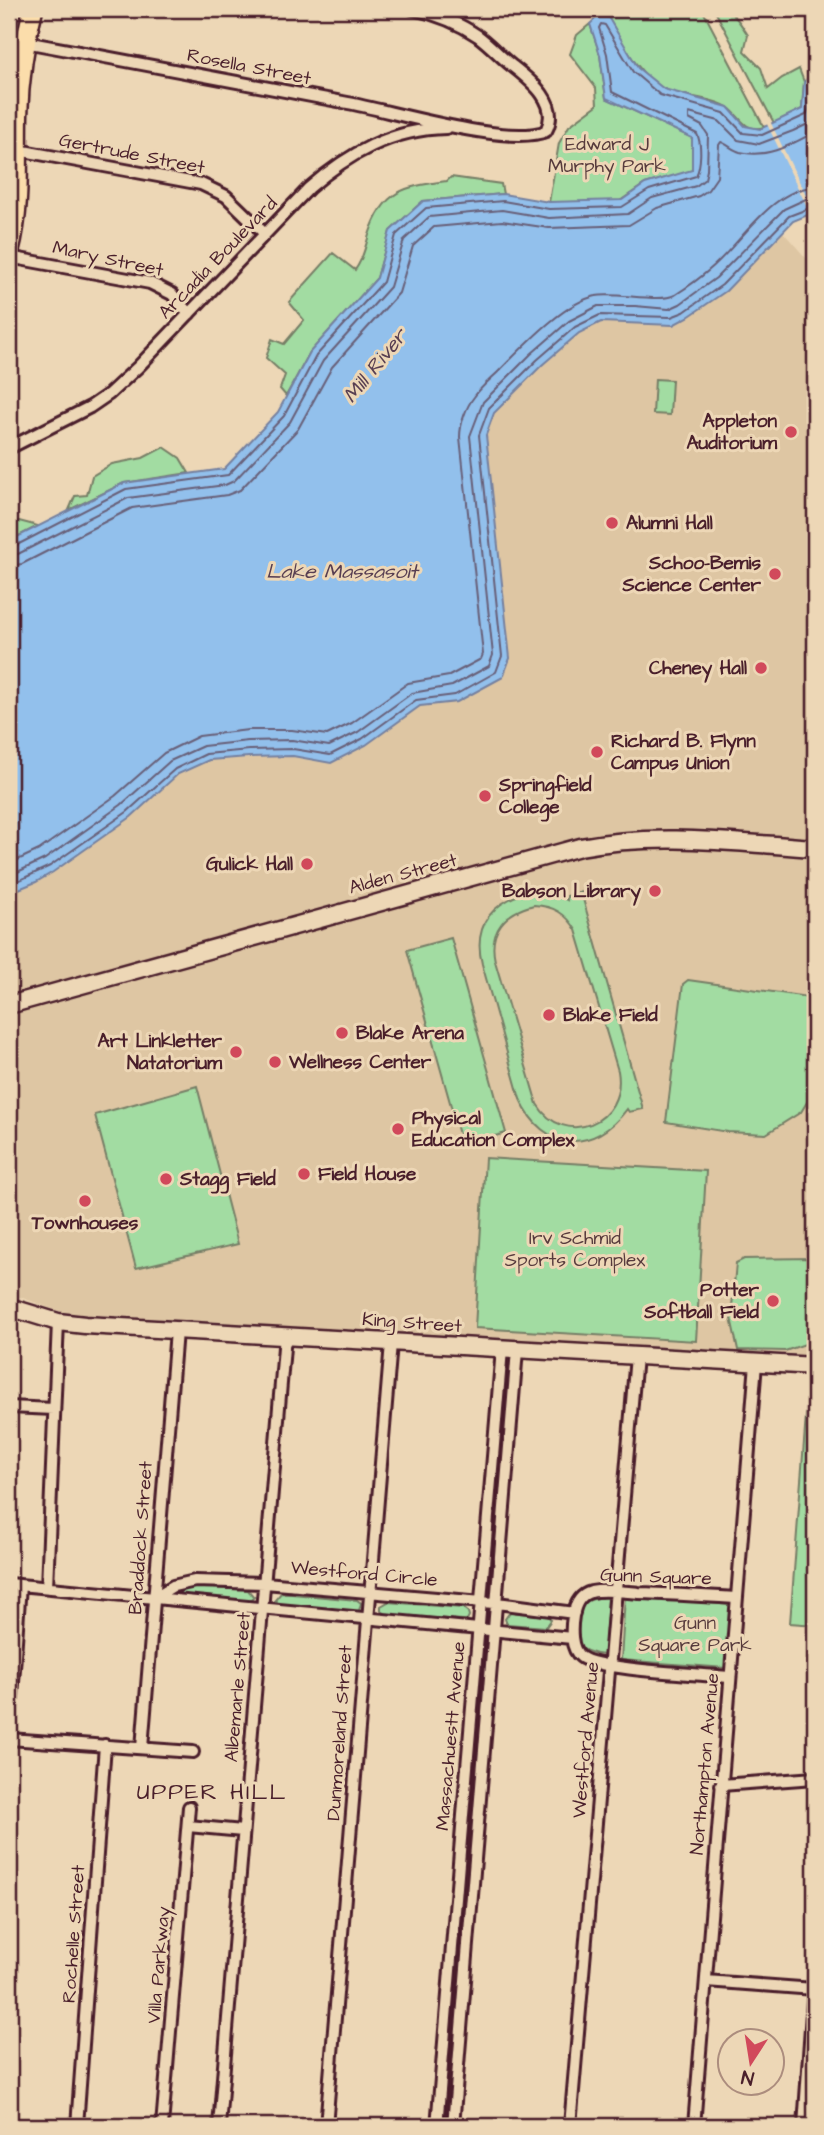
<svg xmlns="http://www.w3.org/2000/svg" width="824" height="2135" font-family="'Architects Daughter',sans-serif">
	<style>
		.built { fill: #dec6a3 }
		.green { fill: #a2dca2; stroke: #767e66; stroke-width: 2; fill-rule: evenodd }
		.water { fill: #92c0ec; stroke: #75809f; stroke-width: 2 }
		.pier { fill: #edd7b6 }
		.lines { fill: none; stroke-linecap: round; stroke-linejoin: round }
		.shore { stroke: #675f78; stroke-width: 2 }
		.street-casing { stroke: #4a1f2b; stroke-width: 16 }
		.secondary-casing { stroke: #4a1f2b; stroke-width: 21 }
		.primary-casing { stroke: #4a1f2b; stroke-width: 23 }
		.street { stroke: #edd7b6; stroke-width: 10 }
		.secondary { stroke: #edd7b6; stroke-width: 16 }
		.primary { stroke: #fbddab; stroke-width: 18 }
		.poi-dot { fill: #d1495b; stroke: #edd7b6; stroke-width: 2.5 }
		.labels { text-anchor: middle; dominant-baseline: central; stroke-width: 6; stroke-linejoin: round; paint-order: stroke }
		.street-label { font-size: 19px; fill: #4a1f2b; stroke: #edd7b6 }
		.park-label { font-size: 19px; fill: #573b3d; stroke: #edd7b6 }
		.poi-label { font-size: 19px; font-weight: bold; fill: #4a1f2b; stroke: #edd7b6; text-anchor: start }
		.water-label { font-size: 21px; font-style: italic; fill: #583f52; stroke: #edd7b6 }
		.quarter-label { font-size: 23px; letter-spacing: 2px; fill: #4a1f2b; stroke: #edd7b6 }
	</style>
	<rect width="100%" height="100%" fill="#edd7b6"/>
	<filter id="ink" filterUnits="userSpaceOnUse"><feTurbulence type="fractalNoise" baseFrequency=".0143" numOctaves="2"/><feDisplacementMap in="SourceGraphic" scale="14" xChannelSelector="R" yChannelSelector="G"/><feConvolveMatrix kernelMatrix="1 2 1 2 8 2 1 2 1" color-interpolation-filters="sRGB"/></filter>
	<g filter="url(#ink)">
		<!-- built -->
		<path class="built" d="M783,232L815,268V1359L64,1313L9,1293V893L36,882L53,872L131,817L178,774L209,760L293,756L331,763L366,745L420,706L457,702L510,658L486,435L494,413L542,365L579,333L600,322H634L757,260Z"/>
		<!-- green -->
		<path class="green" d="M603,9H702L764,127C745,133 741,117 729,108C715,98 683,97 666,90C637,77 619,35 603,9Z
			M714,9C734,9 737,19 748,35L744,51L761,68L768,89L782,78L799,69L804,82L802,109L774,123Z
			M590,24L600,55L606,98L693,138L692,171L645,184L614,205L549,202L559,143L569,126L597,105L596,88L570,54L577,35Z
			M451,177L501,184L503,194L423,201L390,231L377,278L310,352L286,396L280,389L285,375L266,358L272,339L284,344L304,320L289,302L333,253L355,270C363,260 365,247 369,235C384,189 404,187 447,181Z
			M655,379L672,380L670,415L653,414Z
			M164,447L180,458L189,473L124,483L69,510L75,496L87,495L92,476L112,464L143,458Z
			M19,521L38,526L9,541V522Z
			M532,891L554,893L567,900V896L581,892L643,1109L629,1112L627,1109C594,1154 543,1152 520,1099L482,964C472,924 494,900 532,891ZM534,905C553,906 566,913 576,930L618,1071C627,1123 564,1149 537,1104L495,961C488,931 505,912 534,905Z
			M451,938L506,1133L462,1145L407,950Z
			M688,980L815,998V1089L801,1112L766,1134L728,1132L666,1122L683,984Z
			M197,1086L238,1244L136,1268L95,1115Z
			M485,1158L706,1171L696,1341L475,1328Z
			M815,1258V1334L811,1342L785,1351L738,1350L731,1318L736,1263L744,1259Z
			M507,1364L510,1366L502,1477L496,1475Z
			M809,1377H815V1625L790,1623Z
			M497,1493L500,1495L491,1594L489,1595L487,1593L494,1495Z
			M198,1587L248,1590L254,1597L247,1604L170,1597L168,1592L182,1588Z
			M281,1593L357,1600L361,1603L359,1611L355,1612L280,1606L275,1600Z
			M625,1596L731,1605L726,1668L621,1660Z
			M608,1597L604,1655C552,1650 557,1599 608,1597Z
			M388,1602L463,1608L468,1612L469,1616L467,1620H462L387,1615L381,1610V1606Z
			M510,1612L548,1616L551,1620L546,1627L507,1624L505,1619Z
			M485,1638L488,1644L472,1828L470,1831L467,1828L483,1639Z
			M467,1856L470,1859L455,2035L453,2037L450,2034L464,1860Z
			M449,2063L453,2065L448,2126H442Z"/>
		<!-- water -->
		<path class="water" d="M604,10L638,68L664,89L728,107L745,126L760,129L802,109L804,82L815,71V212L793,221L726,291L688,317L673,325L601,322L579,333L542,365L494,413L486,435L510,658L503,677L457,702L420,706L366,745L331,763L293,756L249,757L209,760L178,774L131,817L53,872L36,882L9,893V541L124,483L224,469L278,412L310,352L377,278L390,231L423,201L503,194L549,202L622,200L645,184L692,170V138L606,98L600,55L590,24Z"/>
		<!-- pier -->
		<path class="pier" d="M770,121L815,214V216L812,217L766,122Z"/>
		<g class="lines">
			<!-- shore -->
			<path class="shore" d="M9,547L15,546L126,489L228,475L284,416L316,356L383,282L396,235L426,208L503,201L549,209L622,207L649,190L696,176C701,166 702,144 697,134L612,92L607,54L599,28L601,24L605,25L633,72L660,95L724,113L743,133L762,135L806,115C813,105 806,90 815,81
				M9,555L18,554L128,498L225,485L234,481L290,422L323,361L390,287L404,240L429,217L502,210L549,218L628,214L652,198L696,186L705,179L707,170L708,135L702,126L689,119V113L719,121L738,140L759,144L793,131L810,123L815,117
				M9,566L22,564L132,508L227,495L240,490L298,429L332,367L399,293L413,246L434,227L502,221L549,228L629,225L657,208L699,196L708,190L717,177L719,145L721,142C727,144 733,150 740,152C768,159 792,144 815,132
				M9,864L39,850L115,796L164,753L199,736L248,730H292L327,735L352,723L408,683L449,676L481,659L483,654L460,437C460,424 466,407 474,397C481,387 491,379 500,370C522,348 564,302 596,296C615,292 660,303 675,295C686,288 699,279 709,270C741,244 771,188 815,187
				M9,876L45,859L121,805L170,761L203,746L248,741L292,740L329,746L358,732L412,693L452,686L489,666L493,655L470,436L483,402L531,354L569,321L598,306H635L669,309L680,304L716,278L784,209L808,198L815,197
				M9,885L50,866L127,812L175,769L206,754L249,750L293,749L330,755L362,739L416,700L455,695L496,672L502,656L479,435L489,408L537,360L575,327L600,315L671,317L684,312L722,285L789,216L815,206"/>
			<!-- street casing -->
			<g class="street-casing">
				<path id="street" d="M25,42C133,62 241,83 348,103C392,111 509,147 546,131C561,103 530,80 511,65C500,56 490,45 478,36C459,23 436,14 413,9
					M18,150L201,184L226,196L265,234
					M9,257L150,283L172,294L189,314
					M9,448L90,407L109,394L138,367L309,188C348,154 392,129 446,128
					M9,1407L54,1409
					M9,1584L572,1638
					M47,1587L58,1322
					M155,1597L173,1586L195,1581L265,1583L505,1604L574,1613
					M730,1677C703,1674 596,1670 581,1657C570,1649 571,1628 573,1616C575,1605 579,1595 591,1592C606,1589 624,1592 639,1593C672,1594 704,1596 736,1598
					M9,1739L193,1752
					M9,1739L20,1585
					M142,1748L176,1331
					M721,1785L815,1778
					M188,1826L243,1831
					M706,1981L814,1989
					M77,2126L105,1745
					M162,2126L189,1807
					M219,2126L285,1335
					M326,2126L391,1343
					M437,2126L502,1349
					M453,2126L517,1350
					M570,2126L636,1356
					M694,2126L756,1363
					M804,2126L815,1970"/>
			</g>
			<!-- secondary casing -->
			<g class="secondary-casing">
				<path id="secondary" d="M9,1005L580,847C658,832 737,843 815,848
					M9,1307L58,1322L85,1325L815,1366"/>
			</g>
			<!-- primary casing -->
			<g class="primary-casing">
				<path id="primary" d="M9,252C21,205 17,164 18,116C19,80 24,44 33,9"/>
			</g>
			<!-- street -->
			<use href="#street" class="street"/>
			<!-- secondary -->
			<use href="#secondary" class="secondary"/>
			<!-- primary -->
			<use href="#primary" class="primary"/>
		</g>
	</g>
	<!-- markers -->
	<g class="poi-dot">
		<circle cx="791" cy="432" r="7"/>
		<circle cx="612" cy="523" r="7"/>
		<circle cx="775" cy="574" r="7"/>
		<circle cx="761" cy="668" r="7"/>
		<circle cx="597" cy="752" r="7"/>
		<circle cx="485" cy="796" r="7"/>
		<circle cx="307" cy="864" r="7"/>
		<circle cx="655" cy="891" r="7"/>
		<circle cx="549" cy="1015" r="7"/>
		<circle cx="342" cy="1033" r="7"/>
		<circle cx="236" cy="1052" r="7"/>
		<circle cx="275" cy="1062" r="7"/>
		<circle cx="398" cy="1129" r="7"/>
		<circle cx="304" cy="1174" r="7"/>
		<circle cx="166" cy="1179" r="7"/>
		<circle cx="85" cy="1201" r="7"/>
		<circle cx="773" cy="1301" r="7"/>
	</g>
	<g class="labels">
		<!-- street labels -->
		<g class="street-label">
			<text transform="translate(249 67) rotate(11)">Rosella Street</text>
			<text transform="translate(132 154) rotate(11)">Gertrude Street</text>
			<text transform="translate(218 258) rotate(-46)">Arcadia Boulevard</text>
			<text transform="translate(108 259) rotate(12)">Mary Street</text>
			<text transform="translate(403 874) rotate(-15)">Alden Street</text>
			<text transform="translate(412 1323) rotate(4)">King Street</text>
			<text transform="translate(141 1538) rotate(-86)">Braddock Street</text>
			<text transform="translate(364 1574) rotate(5)">Westford Circle</text>
			<text transform="translate(656 1577) rotate(2)">Gunn Square</text>
			<text transform="translate(238 1687) rotate(-85)">Albemarle Street</text>
			<text transform="translate(340 1733) rotate(-86)">Dunmoreland Street</text>
			<text transform="translate(451 1736) rotate(-85)">Massachuestt Avenue</text>
			<text transform="translate(586 1740) rotate(-85)">Westford Avenue</text>
			<text transform="translate(705 1764) rotate(-85)">Northampton Avenue</text>
			<text transform="translate(74 1934) rotate(-86)">Rochelle Street</text>
			<text transform="translate(159 1965) rotate(-85)">Villa Parkway</text>
		</g>
		<!-- park labels -->
		<g class="park-label">
			<text x="607" y="144">Edward J<tspan x="607" dy="22">Murphy Park</tspan></text>
			<text x="575" y="1238">Irv Schmid<tspan x="575" dy="22">Sports Complex</tspan></text>
			<text x="695" y="1623">Gunn<tspan x="695" dy="22">Square Park</tspan></text>
		</g>
		<!-- poi labels -->
		<g class="poi-label">
			<text x="777" y="421" text-anchor="end">Appleton<tspan x="777" dy="22">Auditorium</tspan></text>
			<text x="626" y="523">Alumni Hall</text>
			<text x="761" y="563" text-anchor="end">Schoo-Bemis<tspan x="761" dy="22">Science Center</tspan></text>
			<text x="747" y="668" text-anchor="end">Cheney Hall</text>
			<text x="611" y="741">Richard B. Flynn<tspan x="611" dy="22">Campus Union</tspan></text>
			<text x="499" y="785">Springfield<tspan x="499" dy="22">College</tspan></text>
			<text x="293" y="864" text-anchor="end">Gulick Hall</text>
			<text x="641" y="891" text-anchor="end">Babson Library</text>
			<text x="563" y="1015">Blake Field</text>
			<text x="356" y="1033">Blake Arena</text>
			<text x="222" y="1041" text-anchor="end">Art Linkletter<tspan x="222" dy="22">Natatorium</tspan></text>
			<text x="289" y="1062">Wellness Center</text>
			<text x="412" y="1118">Physical<tspan x="412" dy="22">Education Complex</tspan></text>
			<text x="318" y="1174">Field House</text>
			<text x="180" y="1179">Stagg Field</text>
			<text x="85" y="1223" text-anchor="middle">Townhouses</text>
			<text x="759" y="1290" text-anchor="end">Potter<tspan x="759" dy="22">Softball Field</tspan></text>
		</g>
		<!-- water labels -->
		<g class="water-label">
			<text transform="translate(375 366) rotate(-51)">Mill River</text>
			<text x="342" y="571">Lake Massasoit</text>
		</g>
		<!-- quarter labels -->
		<g class="quarter-label">
			<text x="212" y="1792">UPPER HILL</text>
		</g>
	</g>
	<!-- margin -->
	<rect width="824" height="2135" fill="none" stroke="#edd7b6" stroke-width="35"/>
	<rect x="18" y="18" width="789" height="2100" fill="none" stroke="#4a1f2b" stroke-width="2.5" filter="url(#ink)"/>
	<!-- north arrow -->
	<g transform="translate(751 2062) rotate(192)"><circle r="33" fill="#edd7b6" stroke="#ac8d7e" stroke-width="2"/>
	<path d="M0-5L12 26L0 18L-12 26Z" fill="#d1495b"/>
	<text y="-10" font-size="19" font-weight="bold" text-anchor="middle" fill="#4a1f2b">N</text>
	</g>
</svg>
